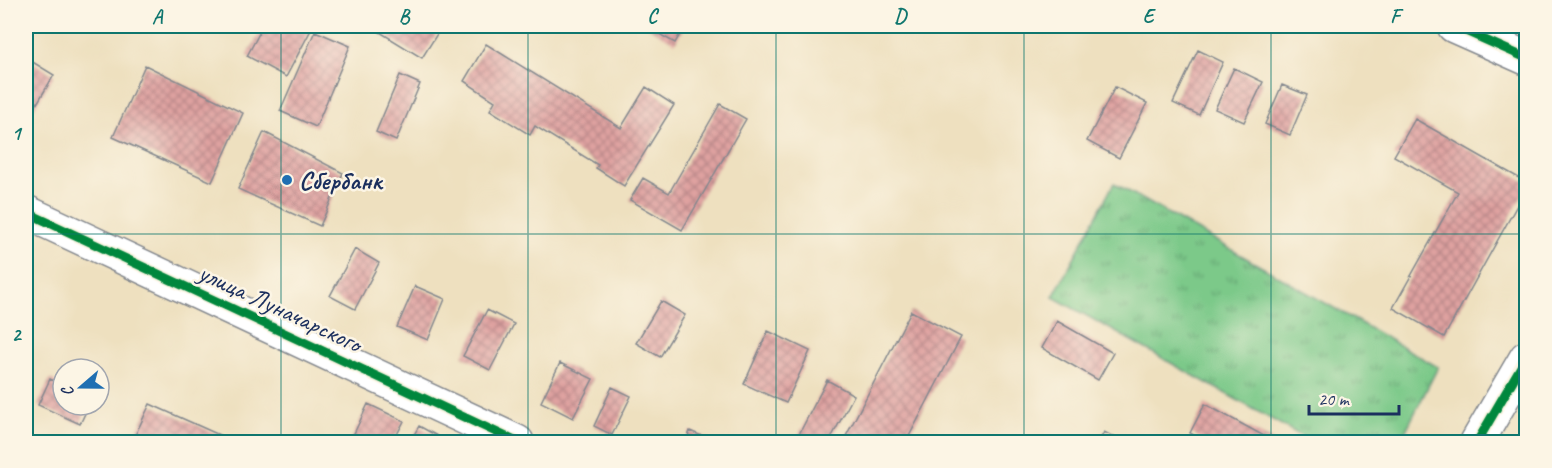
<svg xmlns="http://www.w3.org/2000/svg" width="1552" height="468" font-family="Caveat,sans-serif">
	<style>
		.park { fill: url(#park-tufts); stroke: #4c7c74; stroke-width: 1.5 }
		.building { fill: url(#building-cross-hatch) }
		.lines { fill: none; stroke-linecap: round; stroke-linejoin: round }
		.minor-casing { stroke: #84888e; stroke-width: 36 }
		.minor { stroke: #fff; stroke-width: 33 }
		.cycleway-casing { stroke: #fcf5e5; stroke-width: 13 }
		.cycleway { stroke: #00873e; stroke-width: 9 }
		.grid { fill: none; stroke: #0f766e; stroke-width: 1.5; stroke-opacity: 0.55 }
		.poi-dot { fill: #1f6fb2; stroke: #fcf5e5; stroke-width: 2 }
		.labels { text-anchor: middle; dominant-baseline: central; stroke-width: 5; stroke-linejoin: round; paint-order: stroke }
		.poi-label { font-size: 26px; font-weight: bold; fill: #1b2f5e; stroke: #fcf5e5; text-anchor: start }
		.street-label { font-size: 26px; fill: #1b2f5e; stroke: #fcf5e5 }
		.neatline { fill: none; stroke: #0f766e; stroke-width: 2 }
		.grid-label { font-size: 20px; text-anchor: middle; font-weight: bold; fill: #0f766e }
	</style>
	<defs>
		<pattern id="park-tufts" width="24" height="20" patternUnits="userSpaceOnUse" patternTransform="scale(1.5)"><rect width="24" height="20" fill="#7cc989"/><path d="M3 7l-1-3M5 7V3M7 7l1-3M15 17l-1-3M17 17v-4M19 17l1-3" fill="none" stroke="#65a473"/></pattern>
		<pattern id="building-cross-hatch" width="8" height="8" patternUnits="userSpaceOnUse" patternTransform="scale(1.5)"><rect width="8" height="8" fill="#dfa2a0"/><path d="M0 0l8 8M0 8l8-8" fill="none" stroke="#b48486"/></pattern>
	</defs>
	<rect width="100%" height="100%" fill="#fcf5e5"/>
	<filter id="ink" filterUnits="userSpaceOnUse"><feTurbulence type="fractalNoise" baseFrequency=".0167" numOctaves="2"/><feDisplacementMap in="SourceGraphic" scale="12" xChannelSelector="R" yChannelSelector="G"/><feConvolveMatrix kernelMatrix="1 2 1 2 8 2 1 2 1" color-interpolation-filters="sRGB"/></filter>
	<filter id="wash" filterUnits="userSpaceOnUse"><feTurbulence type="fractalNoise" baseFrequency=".008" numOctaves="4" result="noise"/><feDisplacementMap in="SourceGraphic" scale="24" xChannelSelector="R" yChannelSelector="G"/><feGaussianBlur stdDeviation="1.35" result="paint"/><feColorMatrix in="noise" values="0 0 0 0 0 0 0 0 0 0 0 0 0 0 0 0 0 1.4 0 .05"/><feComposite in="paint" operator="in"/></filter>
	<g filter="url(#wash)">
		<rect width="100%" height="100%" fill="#eee0bf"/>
		<!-- park -->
		<path class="park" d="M1114,183L1438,367L1400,442H1312L1053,297Z"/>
		<g id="blocks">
			<!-- building -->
			<path class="building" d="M263,26H313L286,77L247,56Z
				M370,26H442L422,58Z
				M645,26H685L675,43Z
				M315,31L350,46L316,127L280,111Z
				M486,44L621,128L646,87L674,105L624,186L596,168L598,165L535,126L530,135L490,110L495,101L464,81Z
				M1198,50L1223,62L1199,115L1173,103Z
				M26,58L54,75L26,122Z
				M145,65L243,113L212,182L113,137Z
				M1234,68L1263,82L1244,122L1215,109Z
				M400,75L420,84L396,141L376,132Z
				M1282,85L1307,95L1290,135L1265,124Z
				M1115,87L1147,103L1119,158L1087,141Z
				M720,104L746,119L682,230L630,200L643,178L669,193Z
				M1415,119L1526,182V189L1444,337L1393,308L1458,192L1394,156Z
				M264,132L343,173L320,226L238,189Z
				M355,249L379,263L355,309L330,296Z
				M415,286L445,299L428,340L397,327Z
				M661,301L685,315L660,357L636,343Z
				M487,310L514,324L490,370L463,356Z
				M911,311L961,337L906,442H843Z
				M1057,321L1113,353L1098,380L1042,348Z
				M768,331L810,351L786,403L744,384Z
				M560,363L593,379L573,418L541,402Z
				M50,379L63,385V405H89L80,424L38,405Z
				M827,380L854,395L829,442H795Z
				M612,387L631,396L612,435L594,426Z
				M150,404L235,442H132Z
				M368,404L404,421L393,442H350Z
				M1205,404L1275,442H1207L1190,433Z
				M419,426L448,442H410Z
				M690,431L709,439L707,442H686Z
				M1104,432L1124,442H1099Z"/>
		</g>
	</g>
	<g filter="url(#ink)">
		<use href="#blocks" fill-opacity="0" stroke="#84888e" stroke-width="1.5"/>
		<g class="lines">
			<!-- minor casing -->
			<g class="minor-casing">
				<path id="minor" d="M1454,26L1526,58
					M26,212L517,442
					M1477,442L1526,358"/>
			</g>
			<!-- minor -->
			<use href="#minor" class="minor"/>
			<!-- cycleway casing -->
			<g class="cycleway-casing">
				<path id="cycleway" d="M1454,26L1526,58
					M26,212L517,442
					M1477,442L1526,358"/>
			</g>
			<!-- cycleway -->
			<use href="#cycleway" class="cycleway"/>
		</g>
	</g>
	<!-- grid -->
	<path class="grid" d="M281,26V442M528,26V442M776,26V442M1024,26V442M1271,26V442M26,234H1526"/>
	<!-- markers -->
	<circle class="poi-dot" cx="287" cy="180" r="6"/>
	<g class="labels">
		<!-- poi labels -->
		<g class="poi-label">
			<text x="299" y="180">Сбербанк</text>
		</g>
		<!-- street labels -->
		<g class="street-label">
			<text transform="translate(280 308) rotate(25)">улица Луначарского</text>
		</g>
	</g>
	<!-- margin -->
	<rect width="1552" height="468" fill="none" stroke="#fcf5e5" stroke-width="66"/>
	<!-- north arrow -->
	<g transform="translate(81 387) rotate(250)"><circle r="28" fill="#fcf5e5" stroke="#a2a6af" stroke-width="1.5"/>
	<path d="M0-4.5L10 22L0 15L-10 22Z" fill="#1f6fb2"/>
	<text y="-9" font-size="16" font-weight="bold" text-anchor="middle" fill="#1b2f5e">С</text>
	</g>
	<!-- scale -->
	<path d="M1309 405v9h90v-9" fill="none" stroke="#1b2f5e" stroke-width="3"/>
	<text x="1318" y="405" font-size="18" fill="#1b2f5e" stroke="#fcf5e5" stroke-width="4.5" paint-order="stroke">20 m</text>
	<rect x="33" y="33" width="1486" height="402" class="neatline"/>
	<g class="grid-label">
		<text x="157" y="23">A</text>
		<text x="404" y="23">B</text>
		<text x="652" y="23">C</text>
		<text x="900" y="23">D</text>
		<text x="1148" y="23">E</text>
		<text x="1395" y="23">F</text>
		<text x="16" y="140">1</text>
		<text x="16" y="341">2</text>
	</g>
</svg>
